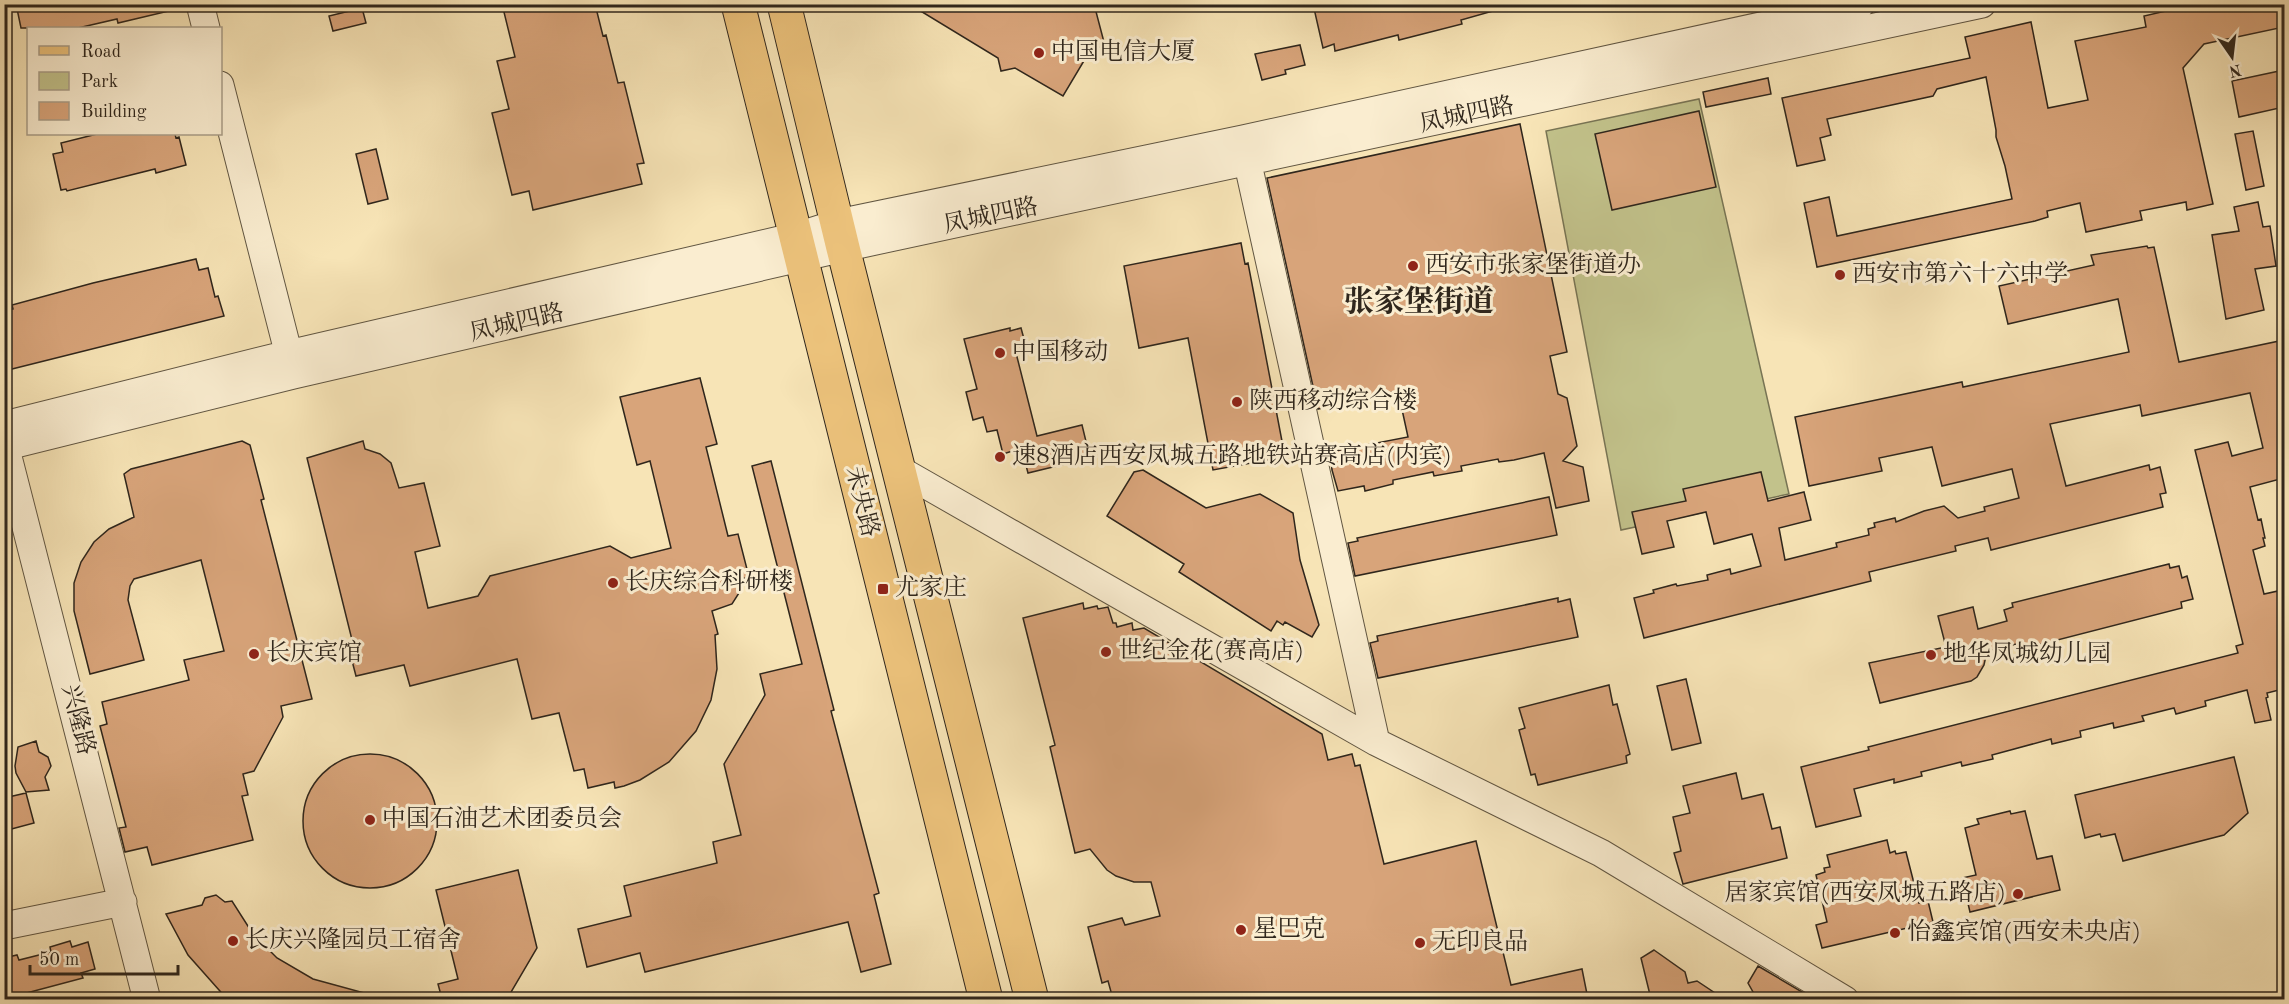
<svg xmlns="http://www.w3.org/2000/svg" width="2289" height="1004" font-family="'Old Standard TT','Noto Serif SC',serif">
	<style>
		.green { fill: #c2c28b; stroke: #787454; stroke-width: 1.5 }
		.building { fill: #d8a47a; stroke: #2f261c; stroke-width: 1.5 }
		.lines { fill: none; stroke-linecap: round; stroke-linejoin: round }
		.minor-casing { stroke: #615642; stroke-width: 29 }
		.major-casing { stroke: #2f261c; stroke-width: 35 }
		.minor { stroke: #faedd0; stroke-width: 27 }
		.major { stroke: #ecc27b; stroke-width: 33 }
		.poi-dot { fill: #8f2418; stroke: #faedd0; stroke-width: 2 }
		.labels { text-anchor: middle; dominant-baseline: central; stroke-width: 6; stroke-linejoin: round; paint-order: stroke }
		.poi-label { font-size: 24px; fill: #2f261c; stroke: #faedd0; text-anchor: start }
		.street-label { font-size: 24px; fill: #2f261c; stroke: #faedd0 }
		.district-label { font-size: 30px; font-weight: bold; fill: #2f261c; stroke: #faedd0 }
	</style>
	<rect width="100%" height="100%" fill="#f7e4b6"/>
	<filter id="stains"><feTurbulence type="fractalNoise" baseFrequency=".00333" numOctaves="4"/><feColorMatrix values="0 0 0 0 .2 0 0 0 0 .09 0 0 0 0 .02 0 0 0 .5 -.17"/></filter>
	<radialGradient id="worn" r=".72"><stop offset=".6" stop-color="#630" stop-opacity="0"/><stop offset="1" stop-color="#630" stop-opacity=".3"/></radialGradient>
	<!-- green -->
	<path class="green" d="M1699,99L1789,494L1621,530L1546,131Z"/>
	<!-- building -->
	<path class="building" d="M16,4H168L169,11L118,23L117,19L78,28H21Z
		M502,4H595L603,36L606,35L618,83L624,82L644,163L637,164L642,184L533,210L529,191L512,195L492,113L509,109L497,61L515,57Z
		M909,4H1094L1105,46L1091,49L1063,96L1015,68L1001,71L998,58Z
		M1313,4H1499L1500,9L1461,20L1462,24L1399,40L1398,35L1335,51L1334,44L1323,48Z
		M2196,4H2284V27L2204,44L2183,68L2213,204L2187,210L2186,202L2140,211L2142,220L2086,232L2080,203L2047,211L2048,217L2035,221L1817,267L1804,203L1829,197L1837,236L2012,199L2005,166L1996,137V130L1986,77L1937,89L1933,96L1827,119L1831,135L1820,138L1825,160L1797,166L1782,98L1970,58L1965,37L2031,22L2048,108L2088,100L2075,41L2146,27L2144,16Z
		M362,8L366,23L333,31L329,16Z
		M1300,45L1305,65L1285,70L1286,74L1262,80L1255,54Z
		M2284,70V107L2239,117L2232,81Z
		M1768,78L1771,94L1706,107L1703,92Z
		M1699,111L1716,187L1612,210L1595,134Z
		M1520,124L1567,352L1550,356L1558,394L1567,398L1577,446L1563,461L1583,467L1589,501L1556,508L1544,453L1514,460L1499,462L1498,459L1461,466L1462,471L1434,476L1433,472L1393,480V484L1365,491L1364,486L1338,491L1332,470L1330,452L1408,437L1398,391L1318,409L1267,178Z
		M2253,131L2264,186L2246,190L2235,134Z
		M97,134H175L176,138L179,137L186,165L156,173L155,169L67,191L66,189L61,190L53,154L63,152L61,143Z
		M376,149L388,199L368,204L356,154Z
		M2258,202L2263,227L2270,226L2276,266L2255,269L2264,310L2226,319L2212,235L2239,231L2234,207Z
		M1241,243L1245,264L1248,263L1285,457L1213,470L1188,338L1139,348L1124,266Z
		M2147,246L2148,248L2154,247L2179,362L2284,340V478L2250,487L2258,520L2261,519L2265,538H2263L2265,546L2253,550L2264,594L2278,591L2284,619V672L2279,673L2283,689L2267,693L2268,697L2266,698L2271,720L2255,723L2247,690L2205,701L2206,706L2176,714L2174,708L2142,716L2144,721L2114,728L2113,723L2080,731L2081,737L2052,744L2051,739L1992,755L1993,759L1962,766L1961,762L1921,772L1922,776L1894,783V779L1854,789L1861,816L1816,827L1801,767L1869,750L1868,747L2238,653L2236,646L2243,644L2195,450L2228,442L2232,456L2263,448L2250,393L2142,416L2140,405L2050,424L2066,486L2149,465L2150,470L2160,467L2166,493L2160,494L2163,507L1991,550L1988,538L1955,546L1956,551L1869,572L1871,581L1644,638L1634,598L1654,593L1653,590L1676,584L1677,586L1708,580L1707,575L1730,569L1731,574L1761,566L1752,534L1714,544L1706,512L1667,521L1674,547L1642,554L1632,512L1686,501L1683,489L1761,472L1768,501L1804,492L1811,520L1779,528L1785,560L1837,547L1836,543L1869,535L1868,529L1875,527L1874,523L1895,518L1896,522L1924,511L1944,506L1958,518L1985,511L1984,507L2019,498L2012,469L1942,486L1932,447L1879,458L1882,471L1809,486L1795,417L1962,382L1963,387L2129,352L2118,299L2008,324L1999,286L2094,265L2091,255Z
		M196,259L199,270L208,268L215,297L218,296L224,316L4,371V311L13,309L12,305L93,283Z
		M1010,328V331L1021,328L1027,350L1016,353L1037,436L1082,425L1090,458L1028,473L1023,454H1021L1019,449L1003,454L997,430L987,432L983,417L973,420L966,392L977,389L964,339Z
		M700,378L717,444L706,447L728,536L738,534L749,577L742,579L739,593L732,604L712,611L718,634L715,635L717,669L711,700L696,731L669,762L640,780L624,786L615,788L614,782L588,788L584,769L574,771L559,713L532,719L517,659L410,686L404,665L356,676L350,653L355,652L307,458L363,441L365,449L380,454L391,463L399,488L424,483L440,546L415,552L428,608L478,596L490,576L610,546L631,558L671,548L650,461L637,465L620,397Z
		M242,441L250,445L264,499L261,500L312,699L281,706L283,717L254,771L243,774L248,795L242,796L253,840L152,865L147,847L125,852L119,828L126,827L100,726L107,724L102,702L189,680L184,660L224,651L201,560L134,579L130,586L128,600L144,660L90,674L74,611V583L81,562L94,542L109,529L134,517L124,474L131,469Z
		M771,461L834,710L831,711L879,893L874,895L891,964L861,972L848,922L645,972L640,953L587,967L578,929L631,916L624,886L717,863L713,842L741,835L724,764L765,695L760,674L802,664L752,466Z
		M1143,470L1206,508L1260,494L1293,513L1300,560L1319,625L1312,637L1285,622L1283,625L1277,621L1271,631L1179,572L1184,564L1107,516L1134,472Z
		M1549,497L1557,535L1355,576L1348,543L1358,541L1357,538Z
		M2169,564L2170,568L2179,566L2182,578L2187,576L2193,599L2181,602L2182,608L2022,649L2021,643L1987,651L1984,665L1977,677L1971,681L1880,703L1869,663L1946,647L1938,616L1973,607L1978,629L2007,621L2004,610L2013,607L2012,603Z
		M1558,598V602L1570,599L1578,637L1378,678L1370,643L1378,641L1377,636Z
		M1083,603L1084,609L1097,606L1098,609L1108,607L1113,623H1116L1117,627L1132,623L1133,630L1144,628L1322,734L1328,760L1352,754L1355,766L1360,765L1384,864L1476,841L1511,985L1582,969L1588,999H1113L1108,981L1102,983L1088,927L1122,918L1125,925L1160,916L1151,882H1134L1116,876L1107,870L1090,849L1075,853L1050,747L1055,745L1023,618Z
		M1686,679L1701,743L1672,750L1657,686Z
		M1609,685L1613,705L1617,704L1630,754L1626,756L1627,763L1538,785L1535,774L1531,775L1519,730L1525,728L1519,708Z
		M36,741L39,752L48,757L51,766L45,777L49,790L26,792L16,773L15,766L18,747Z
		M303 821a67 67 0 1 1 134 0a67 67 0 1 1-134 0Z
		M2234,757L2248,813L2224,835L2123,861L2115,834L2101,837L2100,834L2085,838L2075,795Z
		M1736,773L1742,799L1763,794L1772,829L1780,827L1787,858L1683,884L1674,853L1681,851L1673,817L1690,813L1683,786Z
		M26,793L34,823L4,831V798Z
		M2010,811L2011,814L2025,811L2037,859L2052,856L2060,890L1970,912L1962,878L1976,875L1965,828L1979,824L1977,819Z
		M1887,840L1890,853L1895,851L1896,854L1906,852L1919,903L1928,901L1933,922L1822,948L1816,925L1827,922L1816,875L1825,872L1824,868L1830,867L1827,855Z
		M518,870L537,948L507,999H442L438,984L458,979L436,890Z
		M216,895L225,902L232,901L253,934L277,958L313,979L368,994L367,999H264L255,994L250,999H227L188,955L166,914L202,905L205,898Z
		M70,941L72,947L88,942L95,969L81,973L83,978L4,999V958L17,955L19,960L51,952L50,947Z
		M1654,950L1685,972L1688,983L1697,981L1724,999H1651L1641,958Z
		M1758,966L1814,999H1757L1748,983Z"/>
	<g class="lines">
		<!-- minor casing -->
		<g class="minor-casing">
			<path id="minor" d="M200,4L206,28
				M220,85L293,371
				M1244,146L1376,742
				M4,425L288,354L797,236L838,223L1243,139L1861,4
				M4,441L147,1000
				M4,447L294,375L843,248L1982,4
				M900,470L1376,742L1601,853L1845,1000
				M4,926L123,902"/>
		</g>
		<!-- major casing -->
		<g class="major-casing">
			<path id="major" d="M738,4C823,335 902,668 986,1000
				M784,4L843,248L1032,1000"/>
		</g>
		<!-- minor -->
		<use href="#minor" class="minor"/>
		<!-- major -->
		<use href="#major" class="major"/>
	</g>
	<!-- markers -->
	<g class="poi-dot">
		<circle cx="1039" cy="53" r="6"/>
		<circle cx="1413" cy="266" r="6"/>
		<circle cx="1840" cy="275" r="6"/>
		<circle cx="1000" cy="353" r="6"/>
		<circle cx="1237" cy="402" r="6"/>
		<circle cx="1000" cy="457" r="6"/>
		<circle cx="613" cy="583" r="6"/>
		<rect x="877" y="583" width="12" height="12" rx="3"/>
		<circle cx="1106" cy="652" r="6"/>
		<circle cx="254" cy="654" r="6"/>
		<circle cx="1931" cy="655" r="6"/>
		<circle cx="370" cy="820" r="6"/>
		<circle cx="2018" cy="894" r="6"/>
		<circle cx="1241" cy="930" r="6"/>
		<circle cx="1895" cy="933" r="6"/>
		<circle cx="233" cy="941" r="6"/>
		<circle cx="1420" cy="943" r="6"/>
	</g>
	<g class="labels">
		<!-- poi labels -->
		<g class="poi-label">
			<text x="1051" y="53">中国电信大厦</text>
			<text x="1425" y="266">西安市张家堡街道办</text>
			<text x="1852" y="275">西安市第六十六中学</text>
			<text x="1012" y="353">中国移动</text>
			<text x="1249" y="402">陕西移动综合楼</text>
			<text x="1012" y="457">速8酒店西安凤城五路地铁站赛高店(内宾)</text>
			<text x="625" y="583">长庆综合科研楼</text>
			<text x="895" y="589">尤家庄</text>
			<text x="1118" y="652">世纪金花(赛高店)</text>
			<text x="266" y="654">长庆宾馆</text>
			<text x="1943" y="655">地华凤城幼儿园</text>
			<text x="382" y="820">中国石油艺术团委员会</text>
			<text x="2006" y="894" text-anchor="end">居家宾馆(西安凤城五路店)</text>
			<text x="1253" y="930">星巴克</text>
			<text x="1907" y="933">怡鑫宾馆(西安未央店)</text>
			<text x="245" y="941">长庆兴隆园员工宿舍</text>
			<text x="1432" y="943">无印良品</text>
		</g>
		<!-- street labels -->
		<g class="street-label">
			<text transform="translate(1467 116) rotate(-12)">凤城四路</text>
			<text transform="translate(991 217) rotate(-12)">凤城四路</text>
			<text transform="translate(517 324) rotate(-13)">凤城四路</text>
			<text transform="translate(861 502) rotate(76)">未央路</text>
			<text transform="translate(77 720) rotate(76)">兴隆路</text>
		</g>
		<!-- district labels -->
		<g class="district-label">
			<text x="1419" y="303">张家堡街道</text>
		</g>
	</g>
	<!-- margin -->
	<rect width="2289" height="1004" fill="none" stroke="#f7e4b6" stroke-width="24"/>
	<rect x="6" y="6" width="2277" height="992" fill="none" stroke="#2f261c" stroke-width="3"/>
	<rect x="12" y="12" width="2265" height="980" fill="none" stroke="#2f261c" stroke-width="1.5"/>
	<!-- legend -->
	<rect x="27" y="27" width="195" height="108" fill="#faedd0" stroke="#a99d88" stroke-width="1.5"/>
	<rect x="39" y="46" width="30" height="9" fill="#ecc27b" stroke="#a99d88" stroke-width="1.5"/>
	<text x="81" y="57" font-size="18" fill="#2f261c">Road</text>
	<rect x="39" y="72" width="30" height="18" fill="#c2c28b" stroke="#a99d88" stroke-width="1.5"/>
	<text x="81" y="87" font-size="18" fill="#2f261c">Park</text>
	<rect x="39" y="102" width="30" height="18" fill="#d8a47a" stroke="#a99d88" stroke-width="1.5"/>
	<text x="81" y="117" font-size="18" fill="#2f261c">Building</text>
	<!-- north arrow -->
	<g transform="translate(2232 57) rotate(166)" stroke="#faedd0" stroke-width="4.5" paint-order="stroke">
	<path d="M0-4.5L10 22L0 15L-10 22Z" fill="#2f261c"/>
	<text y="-9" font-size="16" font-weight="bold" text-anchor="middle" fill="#2f261c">N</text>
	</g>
	<!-- scale -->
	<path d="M30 965v9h148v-9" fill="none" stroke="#2f261c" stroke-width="3"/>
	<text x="39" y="965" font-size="18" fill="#2f261c" stroke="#faedd0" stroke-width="4.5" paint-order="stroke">50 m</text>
	<rect width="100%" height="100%" filter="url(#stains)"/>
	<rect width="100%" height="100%" fill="url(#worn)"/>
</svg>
